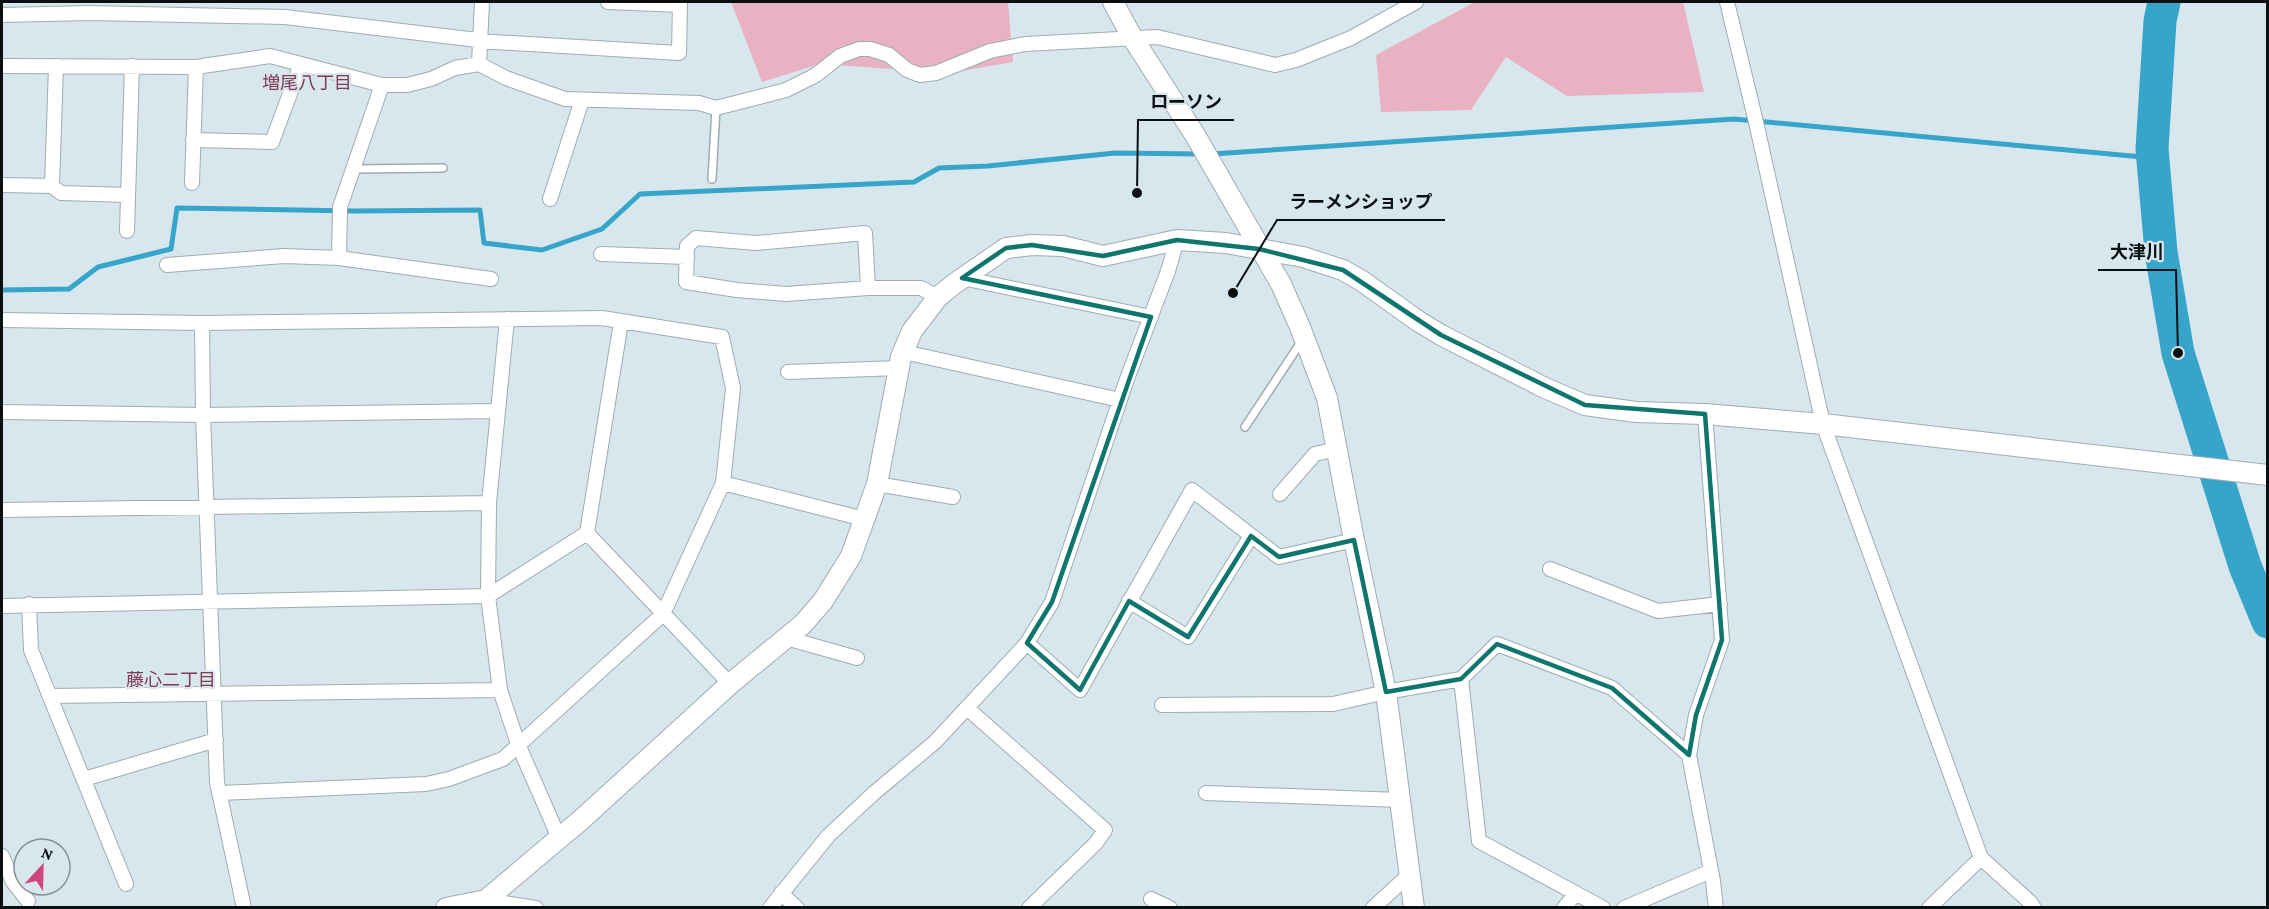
<svg xmlns="http://www.w3.org/2000/svg" width="2269" height="909" font-family="'Crimson Pro','Noto Sans JP',serif">
	<style>
		.green { fill: #e8b2c3 }
		.lines { fill: none; stroke-linecap: round; stroke-linejoin: round }
		.stream { stroke: #37a5c9; stroke-width: 5 }
		.river { stroke: #37a5c9; stroke-width: 33 }
		.lane-casing { stroke: #9eacb2; stroke-width: 10 }
		.street-casing { stroke: #9eacb2; stroke-width: 16 }
		.secondary-casing { stroke: #9eacb2; stroke-width: 22 }
		.lane { stroke: #fff; stroke-width: 7 }
		.street { stroke: #fff; stroke-width: 14 }
		.secondary { stroke: #fff; stroke-width: 20 }
		.marked { fill: none; stroke: #0f766e; stroke-width: 4.5; stroke-linejoin: round }
		.labels { text-anchor: middle; dominant-baseline: central; stroke-width: 4.5; stroke-linejoin: round; paint-order: stroke }
		.neighbourhood-label { font-size: 18px; fill: #7f3a54; stroke: #d8e7ed }
		.leader { fill: none; stroke: #0a0f11; stroke-width: 2 }
		.callout-dot { fill: #0a0f11; stroke: #d8e7ed; stroke-width: 2 }
		.callout-label { font-size: 18px; text-anchor: middle; font-weight: bold; fill: #0a0f11; stroke: #d8e7ed; stroke-width: 4.5; stroke-linejoin: round; paint-order: stroke }
	</style>
	<rect width="100%" height="100%" fill="#d8e7ed"/>
	<!-- green -->
	<path class="green" d="M731,2H1008L1013,62L949,73L820,64L762,82Z
		M1475,2H1683L1704,92L1567,96L1506,57L1471,110L1381,112L1376,55Z"/>
	<g class="lines">
		<!-- stream -->
		<path class="stream" d="M1212,154L1734,119L2153,158
			M2,290L69,289L98,267L171,249L177,208L355,211L480,210L484,243L542,250L602,229L640,194L914,182L939,168L988,166L1115,153L1200,154"/>
		<!-- river -->
		<path class="river" d="M2164,2L2160,21L2152,149L2161,252L2178,353L2245,566L2268,622"/>
		<!-- lane casing -->
		<g class="lane-casing">
			<path id="lane" d="M354,169L443,168
				M712,179L716,108
				M1245,427L1301,342"/>
		</g>
		<!-- street casing -->
		<g class="street-casing">
			<path id="street" d="M608,2L680,5
				M1727,2L1756,122L1823,424L1981,858L2030,902L2034,908
				M2,15L89,13L285,17L494,42L679,53L680,2
				M479,64L482,2
				M2,66L196,67L270,56L382,85H407L431,79L455,68L479,64L506,78L565,99L699,103L716,108L786,90L816,75L840,56L859,49H870L889,55L907,70L920,75L936,73L990,51L1025,44L1157,37L1275,65L1296,60L1351,38L1416,2
				M193,140L272,142L301,64
				M192,183L196,67
				M2,185L52,186L61,193L128,195
				M52,186L56,66
				M550,199L582,100
				M127,231L132,66
				M601,254L687,257
				M339,258L340,207L382,85
				M167,265L284,256L339,258L491,279
				M962,278L1151,317
				M868,288L865,233L756,243L696,238L687,246L686,282L737,290L786,294L868,288H921L938,297
				M507,319L489,503L488,596L500,690L518,744L559,838
				M2,320L202,323L602,318L722,337L733,388L723,483L663,614L503,759L449,779L426,784L219,793
				M202,323L203,415L217,782L244,908
				M904,352L1120,400
				M788,372L899,368
				M2,412L203,415L497,411
				M1705,414L1722,640L1696,715L1689,755L1713,881L1716,908
				M723,483L864,519
				M877,484L953,497
				M1280,494L1315,454L1337,449
				M2,510L489,503
				M587,533L730,684
				M1550,569L1658,611L1720,604
				M1129,601L1188,637L1251,536
				M29,604L31,650L126,884
				M2,606L488,596L587,533L621,322
				M786,638L857,658
				M1027,643L1080,690L1192,490L1279,557L1354,540
				M1461,679L1479,841L1603,908
				M50,696L500,690
				M1162,705L1333,704L1386,692L1461,679L1497,644L1612,688L1689,755
				M967,708L1105,830L1096,843L1029,908
				M84,779L216,740
				M1206,793L1400,800
				M2,856L13,882L28,901
				M781,893L797,908
				M1151,899L1170,908
				M486,900L536,908
				M770,908L828,836L874,793L935,742L1027,643L1052,602L1127,379L1168,271L1177,240
				M1373,908L1410,874
				M1564,908L1576,893
				M1624,908L1711,871
				M1929,908L1981,858"/>
		</g>
		<!-- secondary casing -->
		<g class="secondary-casing">
			<path id="secondary" d="M1113,2L1132,37L1195,135L1281,284L1300,327L1327,398L1354,540L1386,692L1414,908
				M446,908L486,900L582,819L730,684L803,624L823,601L851,556L877,484L901,357L912,331L938,297L954,284L1006,248L1032,245L1063,246L1103,256L1177,240L1226,243L1303,257L1343,270L1362,281L1418,321L1441,335L1545,388L1585,405L1636,412L1705,414L1823,424L2268,475"/>
		</g>
		<!-- lane -->
		<use href="#lane" class="lane"/>
		<!-- street -->
		<use href="#street" class="street"/>
		<!-- secondary -->
		<use href="#secondary" class="secondary"/>
	</g>
	<!-- marked area -->
	<path class="marked" d="M1177,240L1259,249L1343,270L1441,335L1585,405L1705,414L1722,640L1696,715L1689,755L1612,688L1497,644L1461,679L1386,692L1354,540L1279,557L1251,536L1188,637L1129,601L1080,690L1027,643L1052,602L1151,317L962,278L1006,248L1032,245L1103,256Z"/>
	<g class="labels">
		<!-- neighbourhood labels -->
		<g class="neighbourhood-label">
			<text x="307" y="83">増尾八丁目</text>
			<text x="171" y="680">藤心二丁目</text>
		</g>
	</g>
	<!-- callouts -->
	<path class="leader" d="M1137 193L1138 120H1234M1233 293L1277 220H1445M2178 353L2176 270H2098"/>
	<g class="callout-dot">
		<circle cx="1137" cy="193" r="6"/>
		<circle cx="1233" cy="293" r="6"/>
		<circle cx="2178" cy="353" r="6"/>
	</g>
	<g class="callout-label">
		<text x="1186" y="108">ローソン</text>
		<text x="1361" y="208">ラーメンショップ</text>
		<text x="2137" y="258">大津川</text>
	</g>
	<!-- border -->
	<rect width="2269" height="909" fill="none" stroke="#0a0f11" stroke-width="6"/>
	<!-- north arrow -->
	<g transform="translate(42 867) rotate(22)"><circle r="28" fill="#d8e7ed" stroke="#869195" stroke-width="1.5"/>
	<path d="M0-4.5L10 22L0 15L-10 22Z" fill="#cf457f"/>
	<text y="-9" font-size="16" font-weight="bold" text-anchor="middle" fill="#0a0f11">N</text>
	</g>
</svg>
